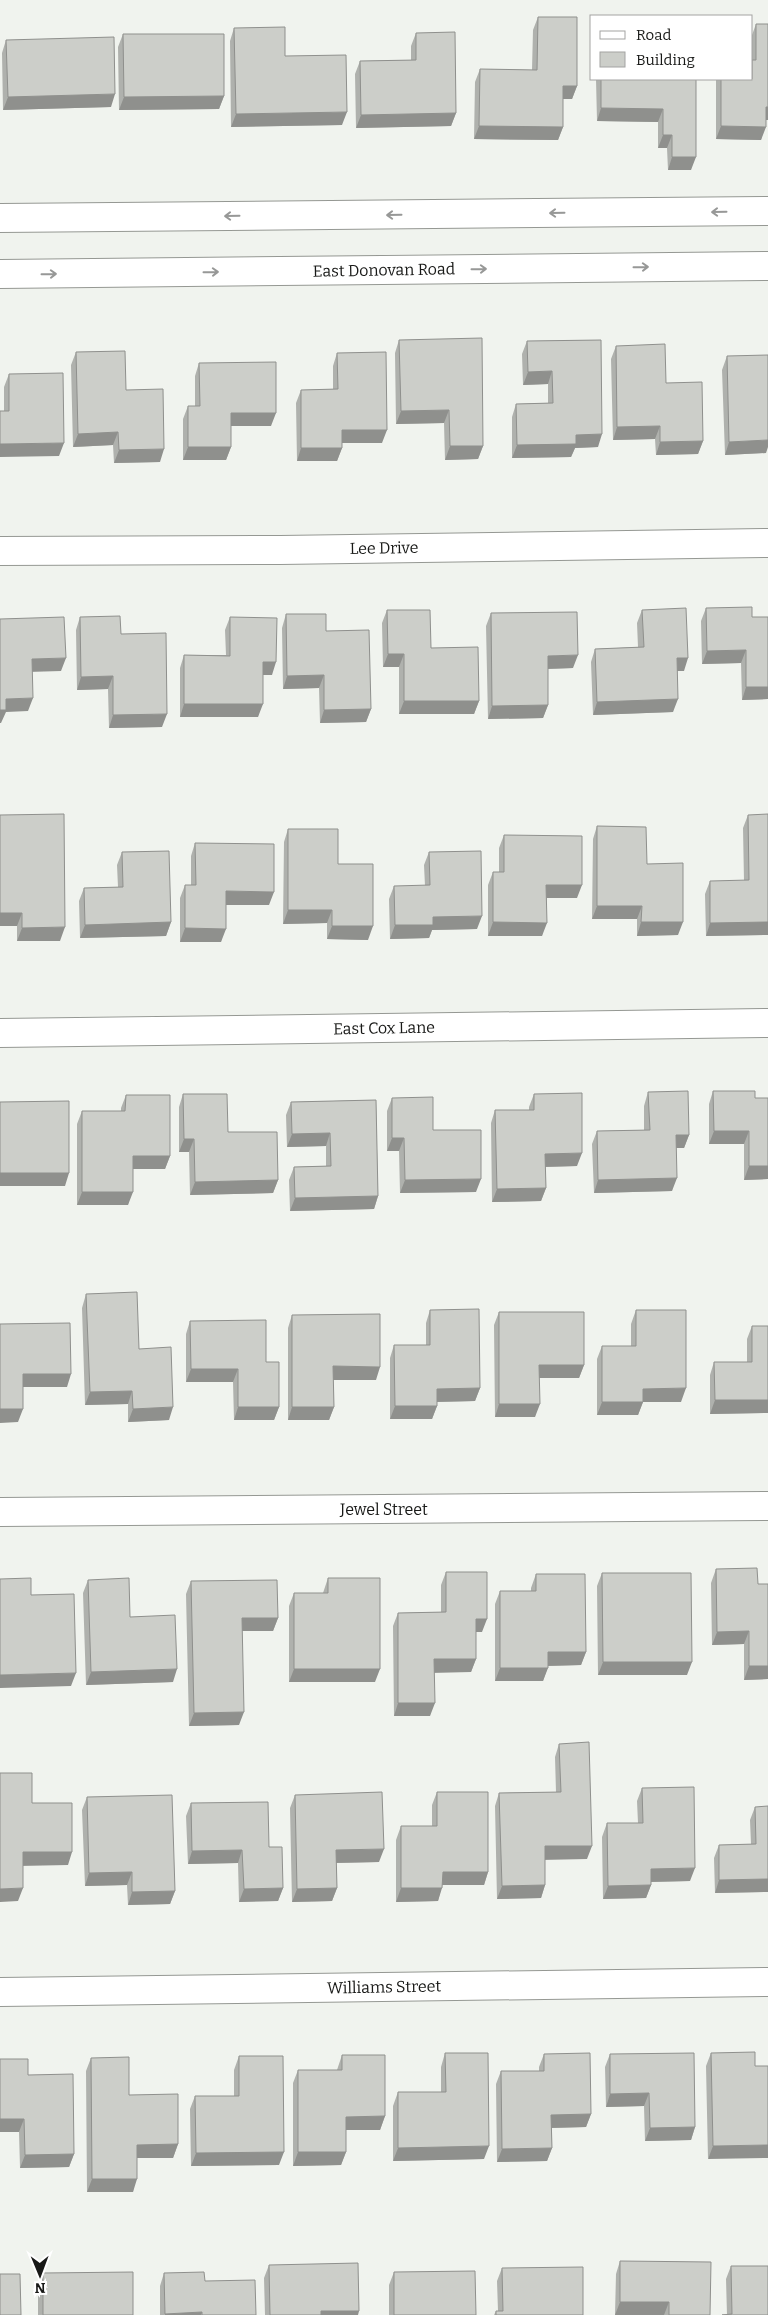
<svg xmlns="http://www.w3.org/2000/svg" width="768" height="2315" font-family="Bitter,serif">
	<style>
		.lines { fill: none; stroke-linecap: round; stroke-linejoin: round }
		.minor-casing { stroke: #959893; stroke-width: 30 }
		.secondary-casing { stroke: #959893; stroke-width: 30 }
		.minor { stroke: #fff; stroke-width: 28 }
		.secondary { stroke: #fff; stroke-width: 28 }
		.wall { fill: #afb1ad }
		.shaded-wall { fill: #8f908d }
		.building { fill: #cccec9; stroke: #8f908d }
		.oneway { stroke: #979897 }
		.labels { text-anchor: middle; dominant-baseline: central; stroke-width: 5; stroke-linejoin: round; paint-order: stroke }
		.street-label { font-size: 16px; fill: #181917; stroke: #fff }
	</style>
	<rect width="100%" height="100%" fill="#f0f3ee"/>
	<g class="lines">
		<!-- minor casing -->
		<g class="minor-casing">
			<path id="minor" d="M0,551L280,550L768,543
				M0,1033L768,1023
				M0,1512L768,1506
				M0,1992L768,1982"/>
		</g>
		<!-- secondary casing -->
		<g class="secondary-casing">
			<path id="secondary" d="M0,218L768,211
				M0,274L768,266"/>
		</g>
		<!-- minor -->
		<use href="#minor" class="minor"/>
		<!-- secondary -->
		<use href="#secondary" class="secondary"/>
	</g>
	<!-- wall -->
	<path class="wall" d="M538,17L577,86L572,99H563V127L558,140L474,139L475,82L480,69L532,70L533,30Z
		M756,24L766,120L761,140L716,139V79H752V35Z
		M234,28L285,56L342,125L231,127L230,41Z
		M416,33L456,113L451,126L356,128L355,74L360,61L411,60V46Z
		M123,34L224,96L219,109L119,110L118,47Z
		M6,40L111,107L3,110L2,53Z
		M596,79H696L691,170H668L667,148H658V122L597,121Z
		M399,340L483,446L478,459L445,460L444,423L396,424L395,353Z
		M601,340L598,447L575,448L571,457L512,458V417L516,404L548,403V384L523,385L522,354L527,341Z
		M616,346L703,441L698,454L656,455L655,439L613,440L611,359Z
		M76,352L160,462L114,463L113,445L73,447L71,365Z
		M337,353L382,443H342V448L337,461H297L296,403L301,390L333,389V366Z
		M727,356L766,453L725,455L722,370Z
		M199,363L271,426H231V447L226,460H183V419L188,406H195V376Z
		M9,374L59,456L4,411V387Z
		M706,608L752,617L768,699L742,700L741,663L702,664L701,621Z
		M387,610L479,701L474,714H399V667H383L382,623Z
		M642,610L684,671H677L673,712L593,715L591,662L595,649L638,647L637,623Z
		M491,613L573,668L548,669V705L543,718L488,719L486,626Z
		M286,614L326,631L371,709L366,722L320,723L319,688L283,689L282,628Z
		M80,617L162,727L109,728L108,689L77,690L76,630Z
		M230,617L272,675H263L258,717H180V668L184,655H226L225,630Z
		M0,815L60,941H17V926Z
		M748,815L768,935L706,936L705,894L710,881H744L743,828Z
		M597,826L647,864L678,935L637,936V919H592L593,839Z
		M288,829L338,864L368,940L327,939V923L283,924L284,842Z
		M504,835L577,898H547L542,936H488V885L493,872H499V848Z
		M195,843L269,905H226L221,942H180V898L185,885H191V856Z
		M122,852L171,922L166,936L80,938L79,901L84,888L118,887L117,865Z
		M429,852L477,929L432,930L429,938L390,939L389,899L394,886H425L424,865Z
		M713,1091L755,1098L768,1179L744,1180V1144H709V1104Z
		M648,1092L689,1135L684,1148H676L672,1191L594,1193L592,1144L597,1131L644,1130V1106Z
		M183,1094L228,1132L278,1180L273,1193L190,1195L189,1152H179V1107Z
		M534,1094L577,1166L545,1167L546,1188L541,1201L492,1202L491,1123L495,1110H529V1107Z
		M126,1095L170,1156L165,1169H133L128,1205H77V1124L82,1111H121V1108Z
		M392,1098L476,1192L400,1193L399,1151H387V1111Z
		M376,1100L378,1196L374,1209L290,1211L289,1180L294,1167L326,1166V1146L287,1147L286,1115L291,1102Z
		M86,1294L139,1349L169,1420L128,1422V1404L85,1405L82,1308Z
		M430,1310L480,1388L475,1401L437,1402V1406L432,1419H390V1358L394,1345H426V1323Z
		M636,1310L681,1402H643L638,1415H597V1359L602,1346H631V1324Z
		M499,1312L584,1365L579,1378H539L535,1417H495L494,1325Z
		M292,1315L376,1380H333L334,1407L329,1420H288V1328Z
		M190,1321L266,1362L279,1407L274,1420H234L233,1382H186V1334Z
		M752,1326H768V1413L710,1414V1375L714,1362H747V1339Z
		M716,1569L758,1584L768,1679L744,1680V1644L712,1645L711,1583Z
		M446,1572L482,1632H476V1659L471,1672H434L430,1716H394L393,1626L398,1613L441,1612V1585Z
		M602,1573L687,1675H598L597,1586Z
		M536,1574L586,1652L581,1665L548,1666L543,1681H495V1604L500,1591H531V1588Z
		M328,1578L375,1682H289V1606L294,1593H323Z
		M88,1580L130,1617L173,1682L86,1685L83,1593Z
		M191,1581L278,1618L273,1631H242L239,1725L189,1726L186,1594Z
		M559,1744L587,1859H545V1885L541,1898L497,1899L495,1806L499,1793L556,1792L555,1757Z
		M642,1788L690,1881L651,1882V1885L646,1898L603,1899L602,1837L607,1823H638L637,1801Z
		M437,1792L488,1872L484,1885H442L438,1901L396,1902V1840L401,1826H432V1805Z
		M295,1795L379,1862L336,1863L337,1888L332,1901L292,1902L290,1808Z
		M87,1797L175,1891L170,1904L128,1905L127,1885L85,1886L82,1810Z
		M191,1803L269,1847L283,1888L278,1901L239,1902L238,1863L188,1864L186,1816Z
		M755,1807L768,1892L715,1893L714,1858L719,1845L751,1844L750,1820Z
		M445,2053L484,2159L393,2161V2106L398,2092H441V2067Z
		M711,2053L755,2066L708,2159L706,2066Z
		M544,2054L591,2114L586,2127L552,2128V2148L547,2161L497,2162L496,2084L501,2071H539V2067Z
		M610,2054L695,2127L691,2140L645,2141L644,2106L606,2107L605,2067Z
		M342,2055L385,2116L380,2130H346V2152L341,2165L293,2166V2083L298,2070H337Z
		M239,2056L279,2165L191,2166L190,2109L195,2096H234V2070Z
		M91,2058L178,2144L173,2158H137L133,2192H87L86,2071Z
		M0,2059L28,2075L74,2154L69,2167L20,2168L19,2132H0Z
		M620,2261L710,2315H615L616,2274Z
		M269,2265L358,2315H265L264,2278Z
		M731,2266L768,2315H727L726,2279Z
		M502,2268L583,2315H494L496,2311H498L497,2281Z
		M394,2272L476,2315H389V2285Z
		M43,2273L133,2315H38V2286Z
		M164,2273L205,2281L256,2315H160V2286Z"/>
	<!-- shaded-wall -->
	<path class="shaded-wall" d="M563,86H577L572,99H559Z
		M115,94L111,107L3,110L8,97Z
		M224,96L219,109L119,110L124,97Z
		M766,107H768V120H761Z
		M601,108L663,109L658,122L597,121Z
		M347,112L342,125L231,127L236,114Z
		M456,113L451,126L356,128L361,115Z
		M479,126L563,127L558,140L474,139Z
		M721,126L766,127L761,140L716,139Z
		M663,135H672L667,148H658Z
		M672,157H696L691,170H668Z
		M552,371L548,384L523,385L528,372Z
		M449,410L444,423L396,424L401,411Z
		M231,413H276L271,426H226Z
		M660,426L655,439L613,440L617,427Z
		M342,430H387L382,443H337Z
		M118,432L113,445L73,447L78,434Z
		M602,434L598,447L575,448L571,457L512,458L517,445L576,435Z
		M768,440V447L766,453L725,455L729,442Z
		M703,441L698,454L656,455L660,442Z
		M64,443L59,456L0,457V444Z
		M450,446H483L478,459L445,460Z
		M188,447H231L226,460H183Z
		M301,448H342L337,461H297Z
		M164,449L160,462L114,463L119,450Z
		M746,650L741,663L702,664L707,651Z
		M388,654H404L399,667H383Z
		M578,655L573,668L543,669L548,656Z
		M66,658L61,671L27,672L32,659Z
		M677,658H688L684,671H672Z
		M263,662H276L272,675H258Z
		M324,675L319,688L283,689L287,676Z
		M113,676L108,689L77,690L81,677Z
		M746,687H768V699L742,700Z
		M33,698L28,711L6,712L1,723H0V710L6,699Z
		M678,699L673,712L593,715L597,702Z
		M404,701H479L474,714H399Z
		M184,704H263L258,717H180Z
		M548,705L543,718L488,719L492,706Z
		M371,709L366,722L320,723L324,710Z
		M167,714L162,727L109,728L113,715Z
		M546,885H582L577,898H542Z
		M226,891L274,892L269,905H221Z
		M597,906H642L637,919H592Z
		M288,910H332L327,923L283,924Z
		M0,913H22L17,926H0Z
		M482,916L477,929L432,930L429,938L390,939L395,925L433,917Z
		M171,922L166,936L80,938L85,925Z
		M493,922L547,923L542,936H488Z
		M641,922H683L678,935L637,936Z
		M768,922V935L706,936L710,923Z
		M332,926H373L368,940L327,939Z
		M65,927L60,941H17L22,928Z
		M185,928L226,929L221,942H180Z
		M714,1131H749L744,1144H709Z
		M330,1133L326,1146L287,1147L292,1134Z
		M676,1135H689L684,1148H671Z
		M392,1138H404L399,1151H387Z
		M184,1139H194L189,1152H179Z
		M582,1153L577,1166L540,1167L545,1154Z
		M133,1156H170L165,1169H129Z
		M749,1166H768V1179L744,1180Z
		M0,1173H69L65,1186H0Z
		M677,1178L672,1191L594,1193L598,1180Z
		M481,1179L476,1192L400,1193L405,1180Z
		M278,1180L273,1193L190,1195L195,1182Z
		M546,1188L541,1201L492,1202L497,1189Z
		M82,1192H133L128,1205H77Z
		M378,1196L374,1209L290,1211L295,1198Z
		M539,1365H584L579,1378H535Z
		M333,1366L380,1367L376,1380H329Z
		M191,1369H238L233,1382H186Z
		M23,1374H71L67,1387H18Z
		M480,1388L475,1401L432,1402L437,1389Z
		M686,1388L681,1402H638L643,1389Z
		M132,1391L128,1404L85,1405L90,1392Z
		M715,1400H768V1413L710,1414Z
		M602,1402H643L638,1415H597Z
		M499,1404H540L535,1417H495Z
		M395,1406H437L432,1419H390Z
		M173,1407L169,1420L128,1422L133,1409Z
		M238,1407H279L274,1420H234Z
		M292,1407H334L329,1420H288Z
		M0,1409H23L18,1422L0,1423Z
		M242,1618H278L273,1631H237Z
		M476,1619H487L482,1632H471Z
		M749,1631L744,1644L712,1645L717,1632Z
		M548,1652H586L581,1665L543,1666Z
		M434,1659H476L471,1672L430,1673Z
		M603,1662H692L687,1675H598Z
		M749,1666H768V1679L744,1680Z
		M500,1668H548L543,1681H495Z
		M177,1669L173,1682L86,1685L91,1672Z
		M294,1669H380L375,1682H289Z
		M76,1673L71,1686L0,1688V1675Z
		M398,1703H435L430,1716H394Z
		M244,1712L239,1725L189,1726L194,1713Z
		M545,1846H592L587,1859L540,1860Z
		M384,1849L379,1862L331,1863L336,1850Z
		M242,1850L238,1863L188,1864L192,1851Z
		M23,1852H72L68,1865L18,1866Z
		M695,1868L690,1881L646,1882L651,1869Z
		M132,1872L127,1885L85,1886L89,1873Z
		M443,1872H488L484,1885H438Z
		M768,1879V1892L715,1893L719,1880Z
		M545,1885L541,1898L497,1899L502,1886Z
		M651,1885L646,1898L603,1899L608,1886Z
		M23,1888L18,1901L0,1902V1889Z
		M283,1888L278,1901L239,1902L244,1889Z
		M337,1888L332,1901L292,1902L297,1889Z
		M401,1888H442L438,1901L396,1902Z
		M175,1891L170,1904L128,1905L132,1892Z
		M649,2093L644,2106L606,2107L610,2094Z
		M591,2114L586,2127L547,2128L551,2115Z
		M385,2116L380,2130H341L346,2117Z
		M0,2119H24L19,2132H0Z
		M695,2127L691,2140L645,2141L650,2128Z
		M178,2144L173,2158H132L137,2145Z
		M768,2145V2158L708,2159L713,2146Z
		M489,2146L484,2159L393,2161L398,2148Z
		M552,2148L547,2161L497,2162L502,2149Z
		M284,2152L279,2165L191,2166L196,2153Z
		M298,2152H346L341,2165L293,2166Z
		M74,2154L69,2167L20,2168L25,2155Z
		M92,2179H137L133,2192H87Z
		M620,2302H669L664,2315H615Z
		M321,2311H359L358,2315H320Z
		M202,2312L201,2315H165V2314Z"/>
	<!-- building -->
	<path class="building" d="M538,17H577V86H563V127L479,126L480,69L537,70Z
		M756,24H768V107H766V127L721,126V79H752V60H756Z
		M285,27V56L346,55L347,112L236,114L234,28Z
		M455,32L456,113L361,115L360,61L416,60V33Z
		M123,34H224V96L124,97Z
		M114,37L115,94L8,97L6,40Z
		M601,79H696V157H672V135H663V109L601,108Z
		M482,338L483,446H450L449,410L401,411L399,340Z
		M601,340L602,434L576,435V444L517,445L516,404L553,403L552,371L528,372L527,341Z
		M665,344L666,383L702,382L703,441L660,442V426L617,427L616,346Z
		M125,351L126,390L163,389L164,449L119,450L118,432L78,434L76,352Z
		M386,352L387,430H342V448H301V390L338,389L337,353Z
		M768,355V440L729,442L727,356Z
		M276,362V413H231V447H188V406H200L199,363Z
		M63,373L64,443L0,444V411H9V374Z
		M752,607V617H768V687H746V650L707,651L706,608Z
		M686,608L688,658H677L678,699L597,702L595,649L644,647L642,610Z
		M387,610H430L431,648L478,647L479,701H404V654H388Z
		M577,612L578,655L548,656V705L492,706L491,613Z
		M286,614H326V631L369,630L371,709L324,710V675L287,676Z
		M120,616L121,634L166,633L167,714L113,715V676L81,677L80,617Z
		M64,617L66,658L32,659L33,698L6,699V710H0V619Z
		M230,617L277,618L276,662H263V704H184V655L230,656Z
		M64,814L65,927L22,928V913H0V815Z
		M768,814V922L710,923V881L749,880L748,815Z
		M597,826L646,827L647,864L683,863V922H641L642,906H597Z
		M288,829H338V864H373V926H332V910H288Z
		M504,835L582,836V885H546L547,923L493,922V872H504Z
		M195,843L274,844V892L226,891V929L185,928V885H196Z
		M169,851L171,922L85,925L84,888L123,887L122,852Z
		M481,851L482,916L433,917V925H395L394,886L430,885L429,852Z
		M688,1091L689,1135H676L677,1178L598,1180L597,1131L650,1130L648,1092Z
		M713,1091H755V1098H768V1166H749V1131H714Z
		M582,1093V1153L545,1154L546,1188L497,1189L495,1110H534V1094Z
		M183,1094H227L228,1132H277L278,1180L195,1182L194,1139H184Z
		M126,1095H170V1156H133V1192H82V1111H125Z
		M433,1097V1130H481V1179L405,1180L404,1138H392V1098Z
		M376,1100L378,1196L295,1198L294,1167L331,1166L330,1133L292,1134L291,1102Z
		M69,1101V1173H0V1102Z
		M137,1292L139,1349L171,1347L173,1407L133,1409L132,1391L90,1392L86,1294Z
		M479,1309L480,1388L437,1389V1406H395L394,1345H430V1310Z
		M636,1310H686V1388L643,1389V1402H602V1346H636Z
		M499,1312H584V1365H539L540,1404H499Z
		M380,1314V1367L333,1366L334,1407H292V1315Z
		M266,1320V1362H279V1407H238V1369H191L190,1321Z
		M70,1323L71,1374H23V1409H0V1324Z
		M752,1326H768V1400H715L714,1362H752Z
		M757,1568L758,1584H768V1666H749V1631L717,1632L716,1569Z
		M446,1572H487V1619H476V1659H434L435,1703H398V1613L446,1612Z
		M602,1573H691L692,1662H603Z
		M536,1574H585L586,1652H548V1668H500V1591H536Z
		M31,1578V1595L74,1594L76,1673L0,1675V1579Z
		M129,1578L130,1617L175,1615L177,1669L91,1672L88,1580Z
		M328,1578H380V1669H294V1593H328Z
		M277,1580L278,1618H242L244,1712L194,1713L191,1581Z
		M589,1742L592,1846H545V1885L502,1886L499,1793L561,1792L559,1744Z
		M0,1773H32V1803H72V1852H23V1888L0,1889Z
		M694,1787L695,1868L651,1869V1885L608,1886L607,1823H643L642,1788Z
		M382,1792L384,1849L336,1850L337,1888L297,1889L295,1795Z
		M437,1792H488V1872H443L442,1888H401V1826H437Z
		M172,1795L175,1891L132,1892V1872L89,1873L87,1797Z
		M268,1802L269,1847H282L283,1888L244,1889L242,1850L192,1851L191,1803Z
		M768,1806V1879L719,1880V1845L756,1844L755,1807Z
		M755,2052V2066H768V2145L713,2146L711,2053Z
		M445,2053H488L489,2146L398,2148V2092H446Z
		M590,2053L591,2114L551,2115L552,2148L502,2149L501,2071H544V2054Z
		M694,2053L695,2127L650,2128L649,2093L610,2094V2054Z
		M342,2055H385V2116L346,2117V2152H298V2070H342Z
		M239,2056H283L284,2152L196,2153L195,2096H239Z
		M129,2057V2095L178,2094V2144L137,2145V2179H92L91,2058Z
		M0,2059H28V2075L73,2074L74,2154L25,2155L24,2119H0Z
		M620,2261L711,2262L710,2315H669V2302H620Z
		M358,2263L359,2311H321V2315H270L269,2265Z
		M731,2266H768V2315H722L732,2314Z
		M583,2267V2315H496V2311H503L502,2268Z
		M475,2271L476,2315H394V2272Z
		M133,2272V2315H43V2273Z
		M204,2272L205,2281L255,2280L256,2315H202V2312L165,2314L164,2273Z
		M0,2274H20L21,2315H0Z"/>
	<!-- one-way arrows -->
	<defs><path id="oneway-shaft" d="M-6 0H5M1.5-3L5.5 0L1.5 3" fill="none" stroke-width="1.6" stroke-linecap="round" stroke-linejoin="round" transform="scale(1.25)"/></defs>
	<g class="oneway">
		<use href="#oneway-shaft" transform="translate(719 212) rotate(179)"/>
		<use href="#oneway-shaft" transform="translate(557 213) rotate(179)"/>
		<use href="#oneway-shaft" transform="translate(394 215) rotate(179)"/>
		<use href="#oneway-shaft" transform="translate(232 216) rotate(179)"/>
		<use href="#oneway-shaft" transform="translate(641 267) rotate(-1)"/>
		<use href="#oneway-shaft" transform="translate(479 269) rotate(-1)"/>
		<use href="#oneway-shaft" transform="translate(211 272) rotate(-1)"/>
		<use href="#oneway-shaft" transform="translate(49 274) rotate(-1)"/>
	</g>
	<g class="labels">
		<!-- street labels -->
		<g class="street-label">
			<text transform="translate(384 270) rotate(-1)">East Donovan Road</text>
			<text transform="translate(384 548) rotate(-1)">Lee Drive</text>
			<text transform="translate(384 1028) rotate(-1)">East Cox Lane</text>
			<text x="384" y="1509">Jewel Street</text>
			<text transform="translate(384 1987) rotate(-1)">Williams Street</text>
		</g>
	</g>
	<!-- legend -->
	<rect x="590" y="15" width="162" height="65" fill="#ffffff" stroke="#a3a3a2"/>
	<rect x="600" y="31" width="25" height="8" fill="#ffffff" stroke="#a3a3a2"/>
	<text x="636" y="40" font-size="15" fill="#181917">Road</text>
	<rect x="600" y="52" width="25" height="15" fill="#cccec9" stroke="#a3a3a2"/>
	<text x="636" y="65" font-size="15" fill="#181917">Building</text>
	<!-- north arrow -->
	<g transform="translate(40 2275) rotate(179)" stroke="#ffffff" stroke-width="4" paint-order="stroke">
	<path d="M0-4L9 19L0 12L-9 19Z" fill="#181917"/>
	<text y="-8" font-size="14" font-weight="bold" text-anchor="middle" fill="#181917">N</text>
	</g>
</svg>
